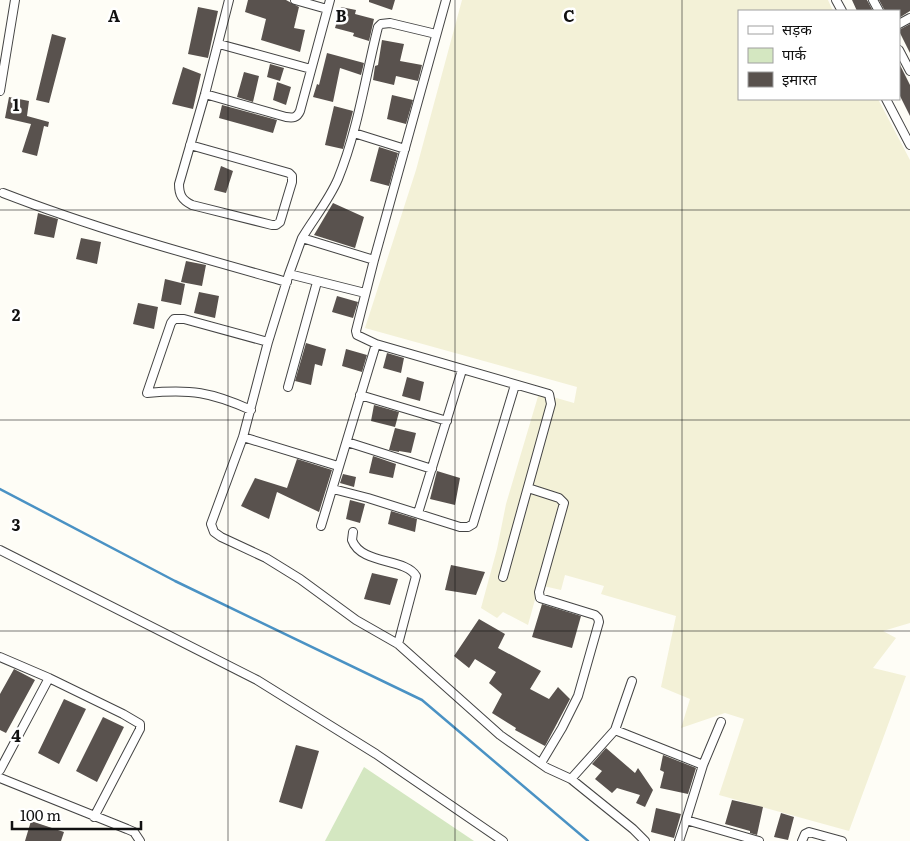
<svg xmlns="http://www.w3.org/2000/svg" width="910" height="841" font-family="Literata,'Noto Sans Devanagari',serif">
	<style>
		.farmland { fill: #f3f1d7 }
		.green { fill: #d4e7c1 }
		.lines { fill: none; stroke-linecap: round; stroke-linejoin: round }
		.stream { stroke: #4a92c4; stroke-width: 2.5 }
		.building { fill: #59524e }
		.street-casing { stroke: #444; stroke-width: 10 }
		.street { stroke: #fff; stroke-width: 8 }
		.grid { fill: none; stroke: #111; stroke-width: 1; stroke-opacity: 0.55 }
		.grid-label { font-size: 16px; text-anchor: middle; font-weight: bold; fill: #111; stroke: #fff; stroke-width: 5; stroke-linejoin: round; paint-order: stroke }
	</style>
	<rect width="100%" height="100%" fill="#fefdf6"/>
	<!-- farmland -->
	<path class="farmland" d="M462,0H828L833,11H739V99H878L910,160V623L883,631L896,638L873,668L906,676L849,831L719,795L744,719L725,713L681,728L690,699L661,687L676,616L601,594L604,586L565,575L561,590L539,585L528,625L503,612L497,618L481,608L497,549L506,504L539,393L574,403L577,387L365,328L416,170Z"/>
	<!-- green -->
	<path class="green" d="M364,767L474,841H325Z"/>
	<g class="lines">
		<!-- stream -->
		<path class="stream" d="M0,489L175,581L422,700L588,841"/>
	</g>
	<!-- building -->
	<path class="building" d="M248,0H286L299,7L294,28L305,30L300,52L261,40L266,19L245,12Z
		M369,0H395L392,10L369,2Z
		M852,0H867L873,11H857Z
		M879,0H910V11L899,18V11H885Z
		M198,7L218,11L208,58L188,54Z
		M341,7L356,10L355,14L374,19L369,41L353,36L354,33L335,28Z
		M910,24V53L899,31V30Z
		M52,34L66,38L49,103L36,100Z
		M382,40L404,44L400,61L422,65L418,81L396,76L394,85L373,80L375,66L378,65Z
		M327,53L364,63L361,75L340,68L333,102L313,97L317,84L319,85Z
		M899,63L910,85V116L899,94Z
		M270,64L284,68L280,81L267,77Z
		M183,67L201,74L193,109L172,104Z
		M244,72L259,76L253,102L237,97Z
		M277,82L291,87L286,105L273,100Z
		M392,95L413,100L406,124L387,119Z
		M9,97L29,101L27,116L49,122L48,127L44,126L37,156L22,152L31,124L5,118Z
		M222,105L277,120L273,133L219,118Z
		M334,106L353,111L343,149L325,145Z
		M379,147L398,153L389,186L370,181Z
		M221,166L233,171L226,193L214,190Z
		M333,203L364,217L355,248L314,235Z
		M38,213L58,219L54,238L34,234Z
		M81,238L101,242L97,264L76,259Z
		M186,261L206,265L202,286L181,282Z
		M165,279L185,284L181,305L161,301Z
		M199,292L219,296L215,318L194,313Z
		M337,296L358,302L353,318L332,312Z
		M138,303L158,307L154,329L133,324Z
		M306,343L326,349L322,366L315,364L311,385L295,381Z
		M346,349L367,355L362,372L342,366Z
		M387,353L404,358L401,373L383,368Z
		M407,377L424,382L420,401L402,396Z
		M374,405L399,412L395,427L371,421Z
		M395,428L416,433L411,453L399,451V452L389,450Z
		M373,456L396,464L393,478L369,473Z
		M297,459L332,470L319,512L277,492L269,519L241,506L255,478L287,488Z
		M437,471L460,478L455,505L430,499Z
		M343,474L356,477L354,487L340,483Z
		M350,500L365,504L360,523L346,519Z
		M391,511L417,519L415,532L388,524Z
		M451,565L485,572L476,595L445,590Z
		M372,573L398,579L390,605L364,599Z
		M542,604L581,616L572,648L532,637Z
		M479,619L505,634L498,648L541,671L530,689L549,699L558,687L570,699L545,746L515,730L516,728L492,713L502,694L489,683L496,672L475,659L469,668L454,656Z
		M14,669L35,680L6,733L0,730V694Z
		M64,699L86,709L59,764L38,753Z
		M103,717L124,727L97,782L76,771Z
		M296,745L319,751L302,809L279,802Z
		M606,748L635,773L638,768L653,790L645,807L636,803L640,795L617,788L612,793L595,779L602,771L592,764Z
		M663,755L696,768L688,794L660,788L664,772L660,770Z
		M732,800L763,807L757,835L750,833V831L725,824Z
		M656,808L681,814L674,838L651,832Z
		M781,813L794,817L788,840L774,837Z
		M31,821L64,832L61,841H25Z"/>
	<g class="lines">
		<!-- street casing -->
		<g class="street-casing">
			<path id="street" d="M295,0L327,9
				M446,0L374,260L356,331L357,335L376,344L549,394L551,404L503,577
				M836,0L842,11
				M873,0L879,11
				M899,24L910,18
				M219,44L311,69
				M899,50L910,71
				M0,91L15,0
				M205,94L286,117C293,118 297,118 300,111L330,0
				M886,99L910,145
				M354,133L405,149
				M190,145L289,173L292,176V182L280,222L276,225H272L192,205C182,200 179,195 179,184L205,94L229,0
				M3,193C96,229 191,255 287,282
				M302,238C314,218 329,200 338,179C358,130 365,78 378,27L381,24L390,23L436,34
				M374,260L302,238L289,274L268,342L243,437L211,524L214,532L221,537L266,558L300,579L356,620L398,644L500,735L547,768L571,779L633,829L645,841
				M289,274L365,293
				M288,387L317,282
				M360,395L447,421
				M251,410C211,392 191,389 147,393L171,323L174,319H184L268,342
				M243,437L338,466
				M347,442L432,469
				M528,488L559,498L564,503L539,592L540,598L595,615L598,618L599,622L578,696L562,728L541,763
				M333,489L368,498L460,527H468L473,524L515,385
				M418,513L462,370
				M321,526L376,344
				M353,532L352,540C361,565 406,558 416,576L398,644
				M0,550L257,680L376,754L503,841
				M0,657L49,678L123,714L140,724V729L94,817
				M615,730L703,765
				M0,770L49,678
				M0,778L127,829L134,832L140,841
				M571,779L615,730L632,681
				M686,820L703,765L721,722
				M679,841L686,820L759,841
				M802,841L805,834L809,832L842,841"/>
		</g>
		<!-- street -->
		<use href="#street" class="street"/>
	</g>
	<!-- grid -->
	<path class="grid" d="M228,0V841M455,0V841M682,0V841M0,210H910M0,420H910M0,631H910"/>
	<g class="grid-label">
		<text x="114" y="22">A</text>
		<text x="341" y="22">B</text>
		<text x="569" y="22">C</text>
		<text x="16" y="111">1</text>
		<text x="16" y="321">2</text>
		<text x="16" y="531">3</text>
		<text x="16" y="742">4</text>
	</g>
	<!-- legend -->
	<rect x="738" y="10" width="162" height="90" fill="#ffffff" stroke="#a0a0a0"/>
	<rect x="748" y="26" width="25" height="8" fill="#ffffff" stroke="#a0a0a0"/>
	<text x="782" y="35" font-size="15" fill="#111111">सड़क</text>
	<rect x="748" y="48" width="25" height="15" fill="#d4e7c1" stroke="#a0a0a0"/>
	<text x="782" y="60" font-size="15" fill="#111111">पार्क</text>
	<rect x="748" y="72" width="25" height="15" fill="#59524e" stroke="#a0a0a0"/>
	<text x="782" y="85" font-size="15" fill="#111111">इमारत</text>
	<!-- scale -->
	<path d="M12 821v8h129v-8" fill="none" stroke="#111111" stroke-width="2.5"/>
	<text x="20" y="821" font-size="15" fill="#111111" stroke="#ffffff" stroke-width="4" paint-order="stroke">100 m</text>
</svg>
